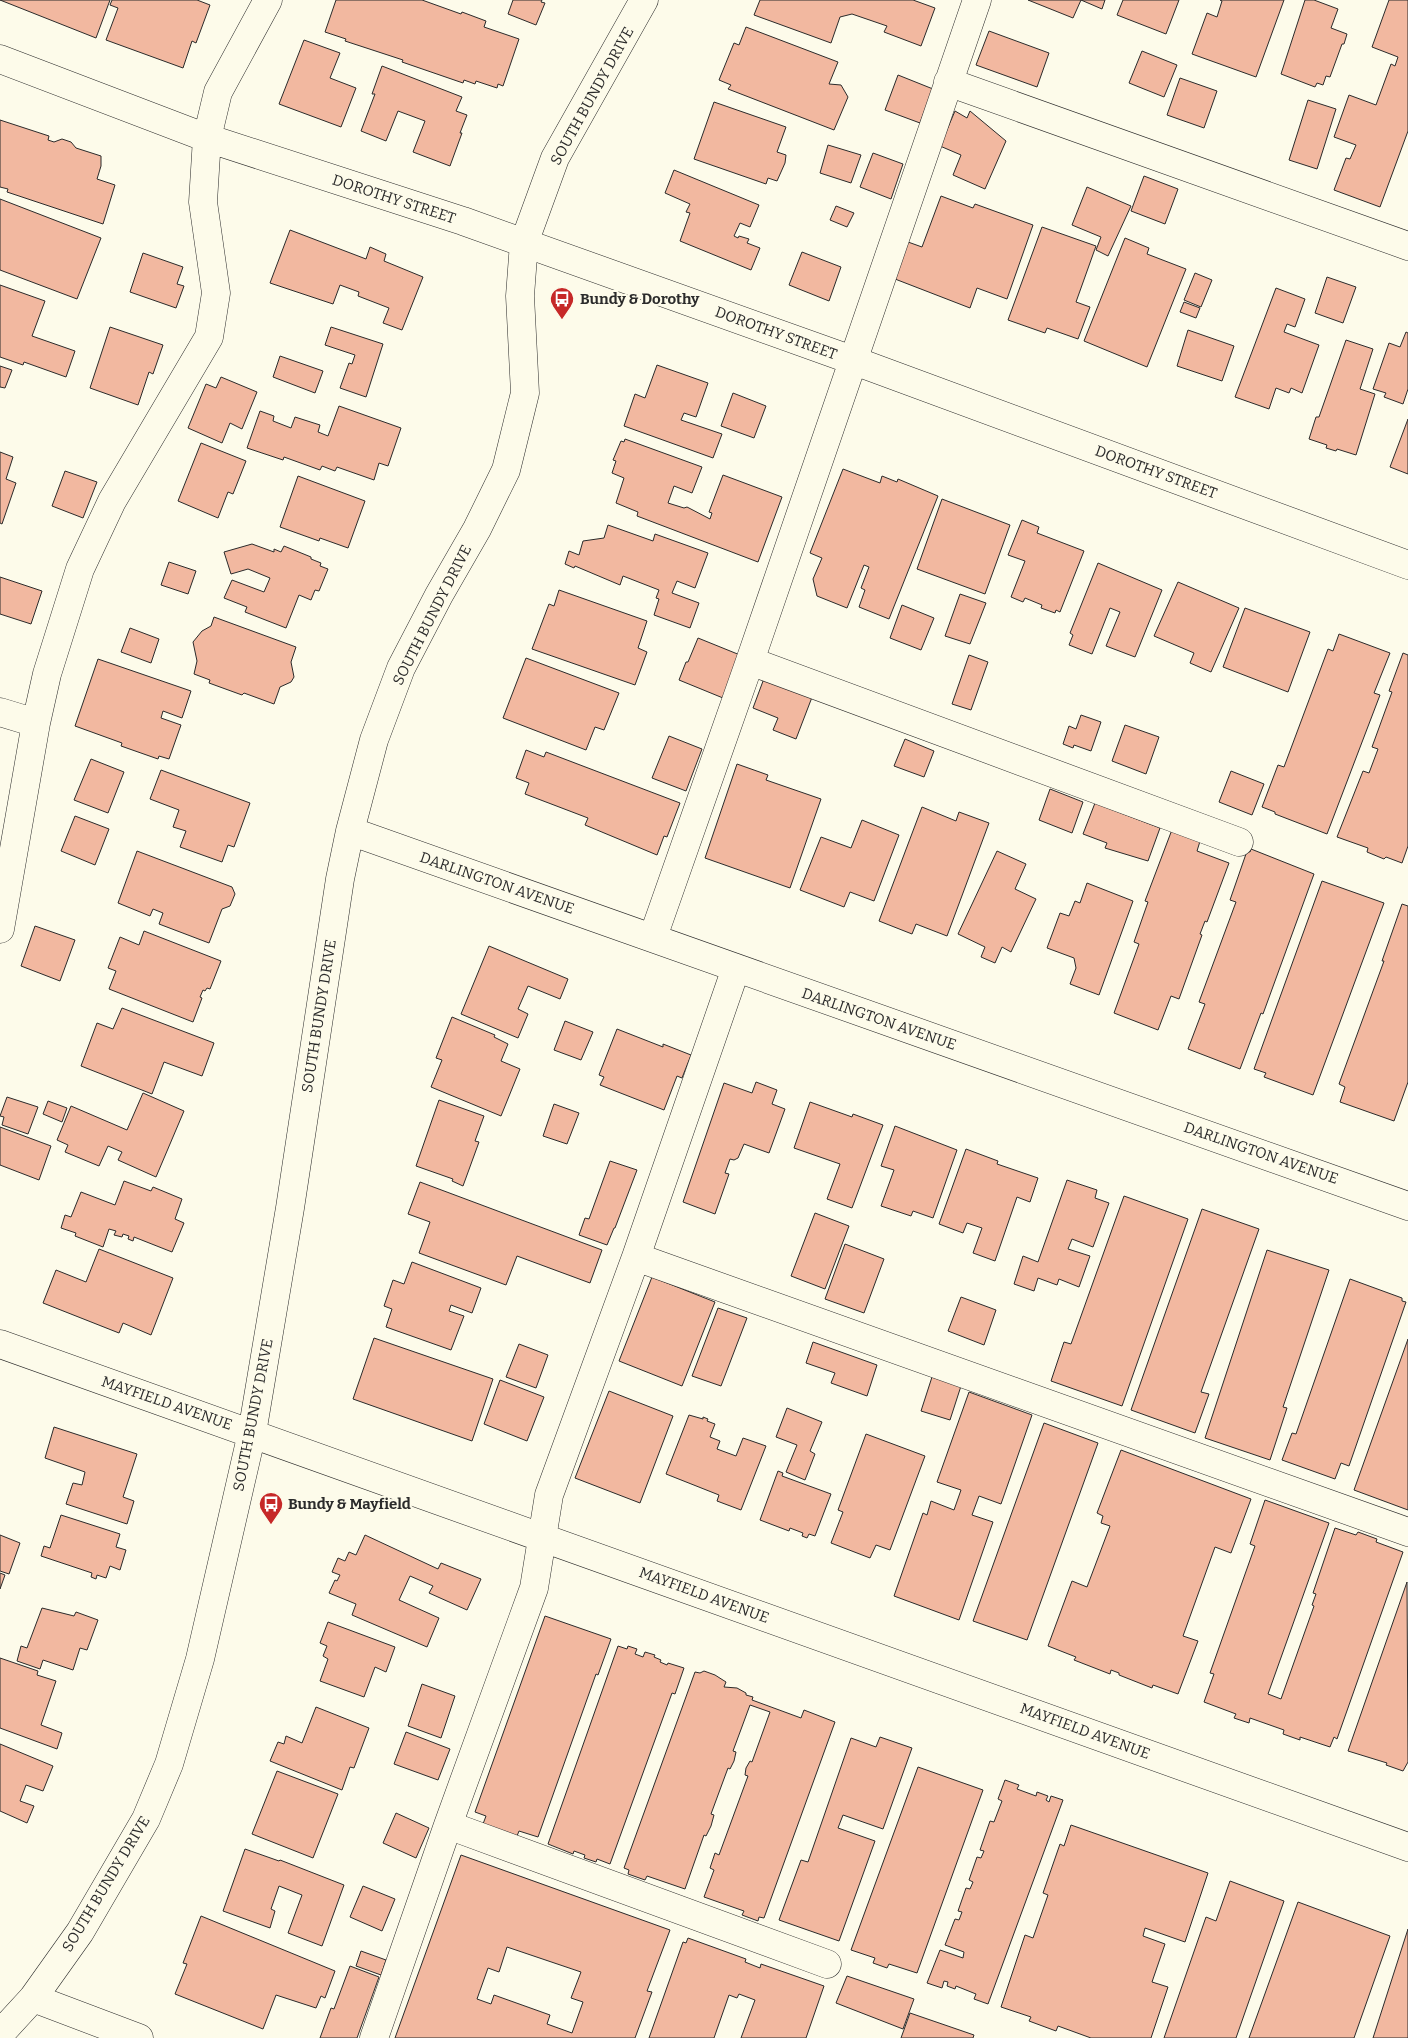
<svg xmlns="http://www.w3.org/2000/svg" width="1408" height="2038" font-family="Bitter,serif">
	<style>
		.building { fill: #f2b8a0; stroke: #2b2b2b; fill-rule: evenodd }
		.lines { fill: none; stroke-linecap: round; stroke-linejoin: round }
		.minor-casing { stroke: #2b2b2b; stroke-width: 29 }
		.minor { stroke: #fdfbea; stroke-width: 28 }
		.labels { text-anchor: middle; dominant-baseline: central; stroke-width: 4; stroke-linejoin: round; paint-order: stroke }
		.street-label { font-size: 15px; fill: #2b2b2b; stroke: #fdfbea }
		.poi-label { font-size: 15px; font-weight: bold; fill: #2b2b2b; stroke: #fdfbea; text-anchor: start }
	</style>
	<rect width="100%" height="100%" fill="#fdfbea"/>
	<!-- building -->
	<path class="building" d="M0,0H110L96,38Z
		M112,0H197L210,5L196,43L192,41L183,68L106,40L118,8L110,5Z
		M336,0H422L461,14L462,12L486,21L484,27L519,39L503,86L498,84L497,88L476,81L475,84L464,80L463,83L402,62L403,60L345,41L346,39L325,32Z
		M513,0H542L541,2L545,3L536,25L508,14Z
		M760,0H913L935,8L921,46L884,32L887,26L852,14L840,17L831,43L754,15Z
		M1028,0H1105L1102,9L1081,0L1073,18Z
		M1123,0H1179L1166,34L1117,15Z
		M1220,0H1284L1256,77L1192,54L1207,13L1217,17L1222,1Z
		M1305,0H1314L1338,9L1331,28L1347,34L1344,44H1342L1330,77L1326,76L1323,85L1317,83L1315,87L1281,74Z
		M1389,0H1408V131L1380,207L1334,190L1346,158L1350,159L1356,145L1334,137L1349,95L1376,105L1391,64L1395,66L1398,57L1372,47Z
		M746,27L838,62L829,84L841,85L848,97L834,130L728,89L731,85L719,80L734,43L739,45Z
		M989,31L1049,53L1037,87L976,65Z
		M304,40L340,53L330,78L356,88L341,127L279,104Z
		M1142,51L1177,65L1164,97L1129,83Z
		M382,66L462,97L456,111L467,115L460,133H462L450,166L413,152L425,121L398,111L386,141L361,131L375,94H372Z
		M898,75L933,89L920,123L885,110Z
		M1180,78L1217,91L1204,128L1167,115Z
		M1308,100L1336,109L1317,169L1289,160Z
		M714,102L786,127L777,152L786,155L785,163L777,181L768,178L766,184L694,159Z
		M955,111L967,118L970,111L1006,141L985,189L953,175L961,155L940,146Z
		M0,120L49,136L48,140L54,142L62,139L71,142L76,148L101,156V166L97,179L115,185L103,224L7,192L8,189L0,187Z
		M828,145L861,155L851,183L820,173Z
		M873,153L903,164L891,199L860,187Z
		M674,170L759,205L750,227L740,223L734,236L738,238L739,236L749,239L747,243L760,248L751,270L680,241L690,213L686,212L690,204L665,193Z
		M1144,176L1178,189L1165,224L1131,211Z
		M1087,187L1131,206L1108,256L1096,250L1101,237L1072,225Z
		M941,196L973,208L975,204L1033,225L1007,299L977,288L970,308L895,279L908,242L922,247Z
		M0,199L101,238L77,299L0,270Z
		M836,206L854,213L847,227L830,220Z
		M1042,227L1096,246L1076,302L1090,307L1078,339L1047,328L1045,333L1008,320Z
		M290,230L366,259L370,247L386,254L384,261L423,277L402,330L383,323L389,308L358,296L359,292L340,285L333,304L270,283Z
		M1125,238L1149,248L1147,254L1186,269L1147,367L1084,341Z
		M802,252L841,267L829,301L789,285Z
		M143,253L183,267L177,284L184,286L176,308L130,292Z
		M1195,273L1212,280L1201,307L1184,300Z
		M1327,277L1356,287L1343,323L1315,313Z
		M0,285L45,301L32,336L75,351L66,377L24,362L23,365L0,357Z
		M1276,288L1305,299L1295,327L1287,324L1284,332L1319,345L1302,393L1291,388L1289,393L1276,388L1269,409L1235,397Z
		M1184,302L1200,308L1196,318L1180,312Z
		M110,327L163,345L153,374L149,372L138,405L90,388Z
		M331,327L383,344L366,397L340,388L349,363L352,364L355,355L325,345Z
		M1188,330L1234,346L1222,381L1177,366Z
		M1406,332L1408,333V389L1403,404L1384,397L1386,393L1373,389L1389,343L1400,347Z
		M1346,340L1373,349L1360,389L1375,394L1356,455L1337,449L1336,451L1326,448L1327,445L1309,439L1316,417H1319Z
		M280,356L323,371L315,393L273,377Z
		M657,365L708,383L696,417L684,413L681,420L722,434L713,458L624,426L635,394L645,398Z
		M0,366L12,370L5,388L0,387Z
		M221,377L257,392L242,429L230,423L222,443L188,428L206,384L216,388Z
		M733,393L766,406L754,438L721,426Z
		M339,406L401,428L388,466L379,463L374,480L337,467L335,471L322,466L320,470L284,457L283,460L247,448L260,411L274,416L273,421L291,428L295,417L320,425L318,432L328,436Z
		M1408,419V474L1390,467Z
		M625,439L702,467L692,493L674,486L668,503L684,508L687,507L710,519L712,513L709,512L723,475L782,497L758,562L637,516L638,512L616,503L624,478L612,473L616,461L613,460L621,441L624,442Z
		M201,443L246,461L233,494L228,492L218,518L178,501Z
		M0,452L13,457L6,479L16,483L2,524L0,523Z
		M843,469L880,483L882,476L897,482L898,479L938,496L889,619L859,607L865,590L861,588L869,567L864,565L847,608L817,596L813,579L822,558L810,553Z
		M65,471L97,482L83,518L52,506Z
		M298,476L365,501L348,548L320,538L319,541L280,527Z
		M942,499L1010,525L985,594L917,569Z
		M1022,520L1039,527L1037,533L1084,551L1060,612L1056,610L1055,613L1041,608L1042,605L1025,598L1023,602L1011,597L1025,561L1008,555Z
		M608,525L653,541L655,534L708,553L695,588L677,581L672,593L699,603L690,628L654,615L659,599L656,598L659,590L623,576L620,585L575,566L574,568L565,564L569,551L579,555L583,541L604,538Z
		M252,544L274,552V549L281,552L284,546L311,557V559L321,563L320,566L328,569L319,591L315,590L311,600L299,595L286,628L245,612L247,607L224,598L232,580L264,592L270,578L248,569L231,574L224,552Z
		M169,562L196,571L188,594L161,585Z
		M1098,563L1162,590L1135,657L1106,646L1120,612L1110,608L1092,654L1069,645L1073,635L1070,633Z
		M0,577L42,591L31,624L0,614Z
		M1178,582L1239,608L1211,672L1190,663L1194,653L1154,636Z
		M559,590L647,621L638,648L647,652L635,685L532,649L549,604L554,606Z
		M960,594L986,603L970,644L945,636Z
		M902,605L934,618L921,650L890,638Z
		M1245,608L1310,632L1288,692L1223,667Z
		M214,617L296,647L291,662L294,677L291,682L280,687L274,704L244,693L242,695L209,683L210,680L194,674L197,661L193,642L202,631L211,626Z
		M130,628L159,639L151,663L121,652Z
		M1339,634L1390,653L1374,693L1380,695L1327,834L1275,814V812L1262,807L1278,765L1284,767L1328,649L1333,651Z
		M698,638L740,655L723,698L679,680L686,662H688Z
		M1403,653L1408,655V846L1402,863L1386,857L1384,859L1367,852L1368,848L1337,837L1363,771L1369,773L1378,749L1372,747L1392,692L1389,691Z
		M969,655L988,662L971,710L952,704Z
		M526,658L619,693L604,730L595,727L586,750L503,718Z
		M98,659L191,691L182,718L163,711L161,718L181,725L169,759L159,756L158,759L121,746L122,743L75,726Z
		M766,673L814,692L796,739L773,730L778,718L753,708Z
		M1081,715L1101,722L1091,751L1074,745L1073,748L1063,744L1069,726L1076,729Z
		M1125,725L1159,737L1146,774L1112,761Z
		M669,736L702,749L686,791L652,778Z
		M905,739L934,751L924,777L894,766Z
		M526,750L544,757L546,752L680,803L667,837L664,836L657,855L585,825L588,818L525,794L529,783L516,778Z
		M91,759L124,772L108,813L74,800Z
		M737,764L768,775L766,780L821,799L790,888L705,858Z
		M161,770L250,803L234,847L228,845L222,862L180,847L186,831L173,827L179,810L150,799Z
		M1231,771L1264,784L1252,815L1219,802Z
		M1050,789L1083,802L1072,833L1039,820Z
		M1095,803L1160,828L1148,861L1105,848L1107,843L1083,834Z
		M922,807L956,821L959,812L989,823L947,936L916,924L912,934L879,921Z
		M75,816L109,829L95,865L61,851Z
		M862,820L899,835L874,901L850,892L844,907L800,890L821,837L851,848Z
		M1173,827L1201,838L1197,851L1229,863L1207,922L1205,921L1200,934L1202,935L1179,999L1171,996L1158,1030L1114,1013L1139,944L1134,942L1148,902L1145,901Z
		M1251,849L1314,874L1263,1014L1261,1013L1240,1069L1188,1049L1205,1004L1199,1002L1236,902L1230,900L1247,851L1250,852Z
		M137,851L232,887L235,894L230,906L222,909L209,943L159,924L163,913L153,909L150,916L118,903Z
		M997,851L1026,864L1015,889L1036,899L1011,952L1002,947L995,963L981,957L985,947L958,934Z
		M1322,881L1384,903L1313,1095L1264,1077L1266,1073L1254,1069Z
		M1087,883L1133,901L1099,995L1070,984L1076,968L1074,958L1047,948L1060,913L1069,916L1075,901L1080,903Z
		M1402,904L1408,906V1082L1394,1121L1340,1102L1345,1087L1339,1084L1384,961H1382Z
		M35,926L75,940L60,981L21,966Z
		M144,931L221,961L210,989L207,988L205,991L203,990L200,997L202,998L193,1022L109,989L116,971L108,968L120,937L139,945Z
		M489,946L568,979L560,999L528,986L518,1009L528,1014L518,1038L461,1014Z
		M122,1008L214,1043L202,1076L164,1062L152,1094L81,1066L97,1023L113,1029Z
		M452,1017L495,1035L494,1037L508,1044L501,1061L520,1069L501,1116L431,1087L442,1060L436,1058Z
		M565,1021L593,1032L581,1060L554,1050Z
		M617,1029L663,1047V1044L691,1055L682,1078L677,1076L664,1110L600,1085L604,1077L599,1075Z
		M756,1082L777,1090L772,1104L785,1109L769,1153L744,1144L738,1158L734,1160L730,1159L725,1173L729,1174L715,1214L683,1202L724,1083L752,1093Z
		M143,1093L184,1111L156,1177L118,1160L122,1152L108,1146L99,1166L65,1152L68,1145L57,1140L71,1106L127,1130Z
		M7,1097L38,1107L28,1134L2,1125L4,1117L0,1116Z
		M439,1100L484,1116L475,1141L479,1142L463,1186L452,1181L453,1179L416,1166Z
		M48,1101L67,1108L62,1122L43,1114Z
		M810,1102L852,1117L853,1114L883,1125L852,1208L827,1199L840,1164L794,1148Z
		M554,1104L579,1113L567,1144L543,1136Z
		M895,1126L957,1150L933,1218L913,1211L911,1216L881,1206L894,1170L881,1166Z
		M0,1127L51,1146L39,1180L0,1165Z
		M966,1149L998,1161L997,1164L1038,1178L1030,1202L1017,1197L995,1261L973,1253L982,1228L967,1223L963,1233L939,1224Z
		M610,1161L637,1170L615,1228H614L607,1245L579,1235L585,1218L589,1219Z
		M1067,1180L1097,1190L1095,1198L1109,1203L1093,1247L1072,1239L1068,1249L1090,1256L1079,1287L1059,1279L1057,1285L1038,1278L1034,1291L1014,1284L1023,1256L1038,1262Z
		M124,1181L151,1191L153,1187L182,1199L175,1219L184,1223L172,1252L134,1237L133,1241L128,1239L129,1236L123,1234L122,1237L114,1235L116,1231L109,1229L103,1247L75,1236L76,1233L61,1228L65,1215L71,1217L81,1192L115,1205Z
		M420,1182L602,1250L590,1283L517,1256L506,1285L419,1253L430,1222L408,1214Z
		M1124,1196L1188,1219L1122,1406L1051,1381L1064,1342L1071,1344Z
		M1202,1209L1259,1229L1201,1392L1209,1394L1195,1433L1131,1410Z
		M815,1213L849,1226L825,1289L791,1276Z
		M845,1244L884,1259L864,1313L825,1299Z
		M99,1249L173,1278L151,1335L123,1323L119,1333L43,1303L56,1270L86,1282Z
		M1267,1250L1329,1270L1283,1407L1287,1408L1270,1460L1205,1438Z
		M412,1262L481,1288L472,1313L451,1305L449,1311L464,1316L451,1350L386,1327L392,1309L384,1306L393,1280L404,1284Z
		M652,1277L715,1302L682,1386L619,1361Z
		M1350,1279L1402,1298V1301L1406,1302L1349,1466L1341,1463L1335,1479L1282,1460L1292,1433L1296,1434Z
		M961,1297L996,1310L984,1345L948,1331Z
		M718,1308L747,1318L721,1386L692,1376Z
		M374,1338L493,1379L472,1441L353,1399Z
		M1408,1339V1510L1354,1490Z
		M813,1342L877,1365L867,1396L831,1383L835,1373L806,1363Z
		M519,1344L548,1355L536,1388L506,1377Z
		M932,1377L961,1386L950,1420L921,1411Z
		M500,1380L544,1397L527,1441L484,1424Z
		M609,1391L673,1416L640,1503L575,1478Z
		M969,1392L1032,1415L1001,1504L979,1496L972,1515L993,1522L959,1620L894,1596L923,1513L927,1515L931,1501L954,1510L961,1490L937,1482Z
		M787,1408L822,1422L810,1451L815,1454L805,1480L786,1472L797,1445L776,1437Z
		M689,1415L703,1419V1417L708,1419L707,1421L715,1424L710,1437L720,1441L717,1449L736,1456L743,1438L766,1446L741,1510L717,1501L719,1495L666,1474Z
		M1044,1423L1098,1443L1027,1640L973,1621Z
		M54,1427L137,1454L123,1497L134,1501L127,1524L66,1504L73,1483L82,1485L85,1472L45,1458Z
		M866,1434L925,1456L890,1550L876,1545L870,1558L831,1543L843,1512L838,1510Z
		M1121,1450L1251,1499L1231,1553L1215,1547L1183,1636L1198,1641L1178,1694L1153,1685L1152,1688L1119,1675V1673L1111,1670L1110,1674L1074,1660L1076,1657L1048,1646L1072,1581L1087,1587L1110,1526L1101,1523L1103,1516L1097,1513Z
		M778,1471L783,1473L782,1476L831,1494L815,1536L809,1534L807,1538L802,1536L803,1533L790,1528L789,1531L760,1520Z
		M1265,1500L1329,1523L1268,1694L1281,1699L1314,1606L1312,1605L1316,1594L1313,1593L1335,1528L1356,1535L1358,1532L1377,1539L1376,1542L1403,1552L1337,1739L1334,1737L1330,1747L1300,1737V1740L1283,1734L1284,1730L1250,1718L1249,1723L1234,1718L1236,1714L1204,1702L1214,1674L1210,1673L1255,1546L1250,1544Z
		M61,1515L120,1534L116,1547L126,1550L120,1570L110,1566L106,1578L97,1575L96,1579L91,1577L92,1573L41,1556L44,1546L50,1548Z
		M0,1535L20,1543L9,1574L0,1571Z
		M365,1535L438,1569L441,1563L481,1579L467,1610L429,1593L433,1586L410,1576L399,1600L439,1618L427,1647L352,1615L356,1604L329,1593L335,1580L337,1581L340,1575L332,1572L338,1558L345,1561L349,1552L356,1555Z
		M0,1573L5,1575L0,1589Z
		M1407,1582L1408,1762L1403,1771L1386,1765L1387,1763L1348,1751Z
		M42,1608L74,1616L76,1612L98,1620L87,1650L80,1648L73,1670L43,1660L40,1669L17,1661L21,1646L27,1648Z
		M545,1616L611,1639L598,1675L596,1674L538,1837L519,1831L517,1836L483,1824L486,1816L475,1812Z
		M328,1622L395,1647L386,1672L375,1667L364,1697L320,1681L328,1659L323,1656L327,1646L320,1643Z
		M618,1646L627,1649L628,1646L637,1649L635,1654L643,1657L645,1652L655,1655L654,1657L661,1660L660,1662L667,1665L668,1663L684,1668L675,1694L672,1693L610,1864L597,1859L596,1862L584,1858L585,1855L574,1851L573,1854L548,1844Z
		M0,1658L38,1671L37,1675L56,1681L41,1725L62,1733L57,1749L0,1728Z
		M704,1671L715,1675L726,1682L724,1687L737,1688L746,1693V1695L753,1697L752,1700L801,1718L804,1710L835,1722L764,1918L759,1917L758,1921L742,1915L744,1911L704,1897L714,1870L710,1868L715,1853L719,1855L748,1776L745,1775L746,1768L750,1761L752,1762L770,1712L750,1705L733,1751L736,1752L734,1761L730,1769L728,1768L711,1814L714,1815L711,1826L706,1836L704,1835L685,1889L647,1876L645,1880L628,1874L629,1870L624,1868L695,1672L700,1673Z
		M422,1684L455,1696L441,1738L408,1726Z
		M316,1707L369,1728L354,1768L350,1767L342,1790L270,1761L278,1742L284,1744L286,1736L302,1743Z
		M406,1732L450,1749L438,1780L394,1764Z
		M880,1737L912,1748L883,1829L843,1815L838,1828L875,1841L839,1941L779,1920L801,1860L808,1862L851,1738L876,1747Z
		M0,1744L53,1766L43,1791L26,1785L20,1801L34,1806L27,1823L0,1811Z
		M918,1767L983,1790L917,1973L889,1964L887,1968L873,1963L875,1958L851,1950Z
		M277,1771L338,1794L313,1858L252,1834Z
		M1005,1780L1019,1785L1017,1789L1036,1796L1037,1792L1048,1796L1046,1800L1049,1802L1051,1796L1063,1800L988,2004L974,1999L976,1994L956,1986L955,1989L947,1986L948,1982L944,1981L942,1988L927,1983L940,1950L963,1958L964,1952L945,1945L955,1919L959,1920L962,1912L958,1911L966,1888L970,1889L973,1882L969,1880L977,1857L981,1858L984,1851L980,1850L990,1821L994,1822L1002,1801L998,1799Z
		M396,1813L429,1828L416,1858L383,1843Z
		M1071,1825L1208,1873L1185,1942L1145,1928L1143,1936L1165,1944L1152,1982L1168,1987L1151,2038H1091L1058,2026L1056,2031L1029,2021L1031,2017L1001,2007L1025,1935L1033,1938L1048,1895L1043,1893L1060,1844L1064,1846Z
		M245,1849L279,1861L280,1860L344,1885L322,1946L288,1933L302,1895L279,1886L271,1909L275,1911L270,1928L223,1911Z
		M461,1855L670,1930L647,1991L652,1992L635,2038H395ZM507,1947L581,1972L571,1998L583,2002L572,2033L547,2024L550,2015L494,1995L491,2004L477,1999L488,1968L499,1972Z
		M1230,1881L1284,1901L1236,2038H1164L1206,1917L1216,1921Z
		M363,1886L395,1899L382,1931L350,1917Z
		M1298,1902L1390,1936L1354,2038H1249Z
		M201,1916L335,1971L325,1998L321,1996L316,2008L276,1995L263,2029L175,1994L187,1964L183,1963Z
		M1408,1929V2038H1373Z
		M688,1938L746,1959L745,1962L760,1968L761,1964L824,1986L806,2038H741L755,2000L739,1994L737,1998L729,1995L714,2038H649L683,1942L686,1943Z
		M361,1951L386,1960L381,1975L356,1966Z
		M350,1966L379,1977L357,2038H320L331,2008L334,2009Z
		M847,1976L914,1999L903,2029L836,2003Z
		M910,2013L974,2035L973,2038H901Z"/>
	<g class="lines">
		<!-- minor casing -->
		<g class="minor-casing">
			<path id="minor" d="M0,59L207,138L463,221L852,360L1408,565
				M948,82L1408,246
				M750,661L1239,842
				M0,712L36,723
				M350,831L1408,1206
				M0,929L36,723L47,674L80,569L112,501L209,337L216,293L203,202L207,138L218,92L268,0
				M653,937L750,661L977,0
				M636,1257L736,968
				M0,1344L1408,1847
				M448,1825L827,1964
				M33,1998L139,2038
				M0,2034L33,1998L80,1932L146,1819L169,1764L200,1659L252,1433L290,1208L340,879L350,831L374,740L401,668L439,595L477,529L506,470L525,393L520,296L524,243L555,158L644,0
				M374,2038L448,1825L534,1588L549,1495L636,1257L1408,1532"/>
		</g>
		<!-- minor -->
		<use href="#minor" class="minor"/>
	</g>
	<!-- icons -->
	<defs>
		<g id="bus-pin" transform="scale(1.25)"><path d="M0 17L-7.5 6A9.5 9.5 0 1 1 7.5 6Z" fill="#c62828" stroke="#fdfbea"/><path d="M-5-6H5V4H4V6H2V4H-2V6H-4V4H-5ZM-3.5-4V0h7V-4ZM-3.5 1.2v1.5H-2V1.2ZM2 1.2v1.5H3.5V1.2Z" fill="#fff"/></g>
	</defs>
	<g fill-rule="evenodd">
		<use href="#bus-pin" x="562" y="299"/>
		<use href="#bus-pin" x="271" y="1504"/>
	</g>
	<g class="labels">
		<!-- street labels -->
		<g class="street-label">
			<text transform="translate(592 96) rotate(-61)">SOUTH BUNDY DRIVE</text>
			<text transform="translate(394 199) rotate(18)">DOROTHY STREET</text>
			<text transform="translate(776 333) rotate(20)">DOROTHY STREET</text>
			<text transform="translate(1156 472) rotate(20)">DOROTHY STREET</text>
			<text transform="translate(432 615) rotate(-63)">SOUTH BUNDY DRIVE</text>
			<text transform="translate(497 883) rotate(19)">DARLINGTON AVENUE</text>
			<text transform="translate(319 1016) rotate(-81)">SOUTH BUNDY DRIVE</text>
			<text transform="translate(879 1019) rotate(19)">DARLINGTON AVENUE</text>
			<text transform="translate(1261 1153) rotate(19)">DARLINGTON AVENUE</text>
			<text transform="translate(167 1403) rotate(19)">MAYFIELD AVENUE</text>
			<text transform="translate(253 1415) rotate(-79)">SOUTH BUNDY DRIVE</text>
			<text transform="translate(704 1595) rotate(20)">MAYFIELD AVENUE</text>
			<text transform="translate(1085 1731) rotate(20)">MAYFIELD AVENUE</text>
			<text transform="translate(106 1884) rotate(-59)">SOUTH BUNDY DRIVE</text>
		</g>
		<!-- poi labels -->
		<g class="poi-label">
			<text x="580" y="299">Bundy &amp; Dorothy</text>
			<text x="288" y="1504">Bundy &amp; Mayfield</text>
		</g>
	</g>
</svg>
